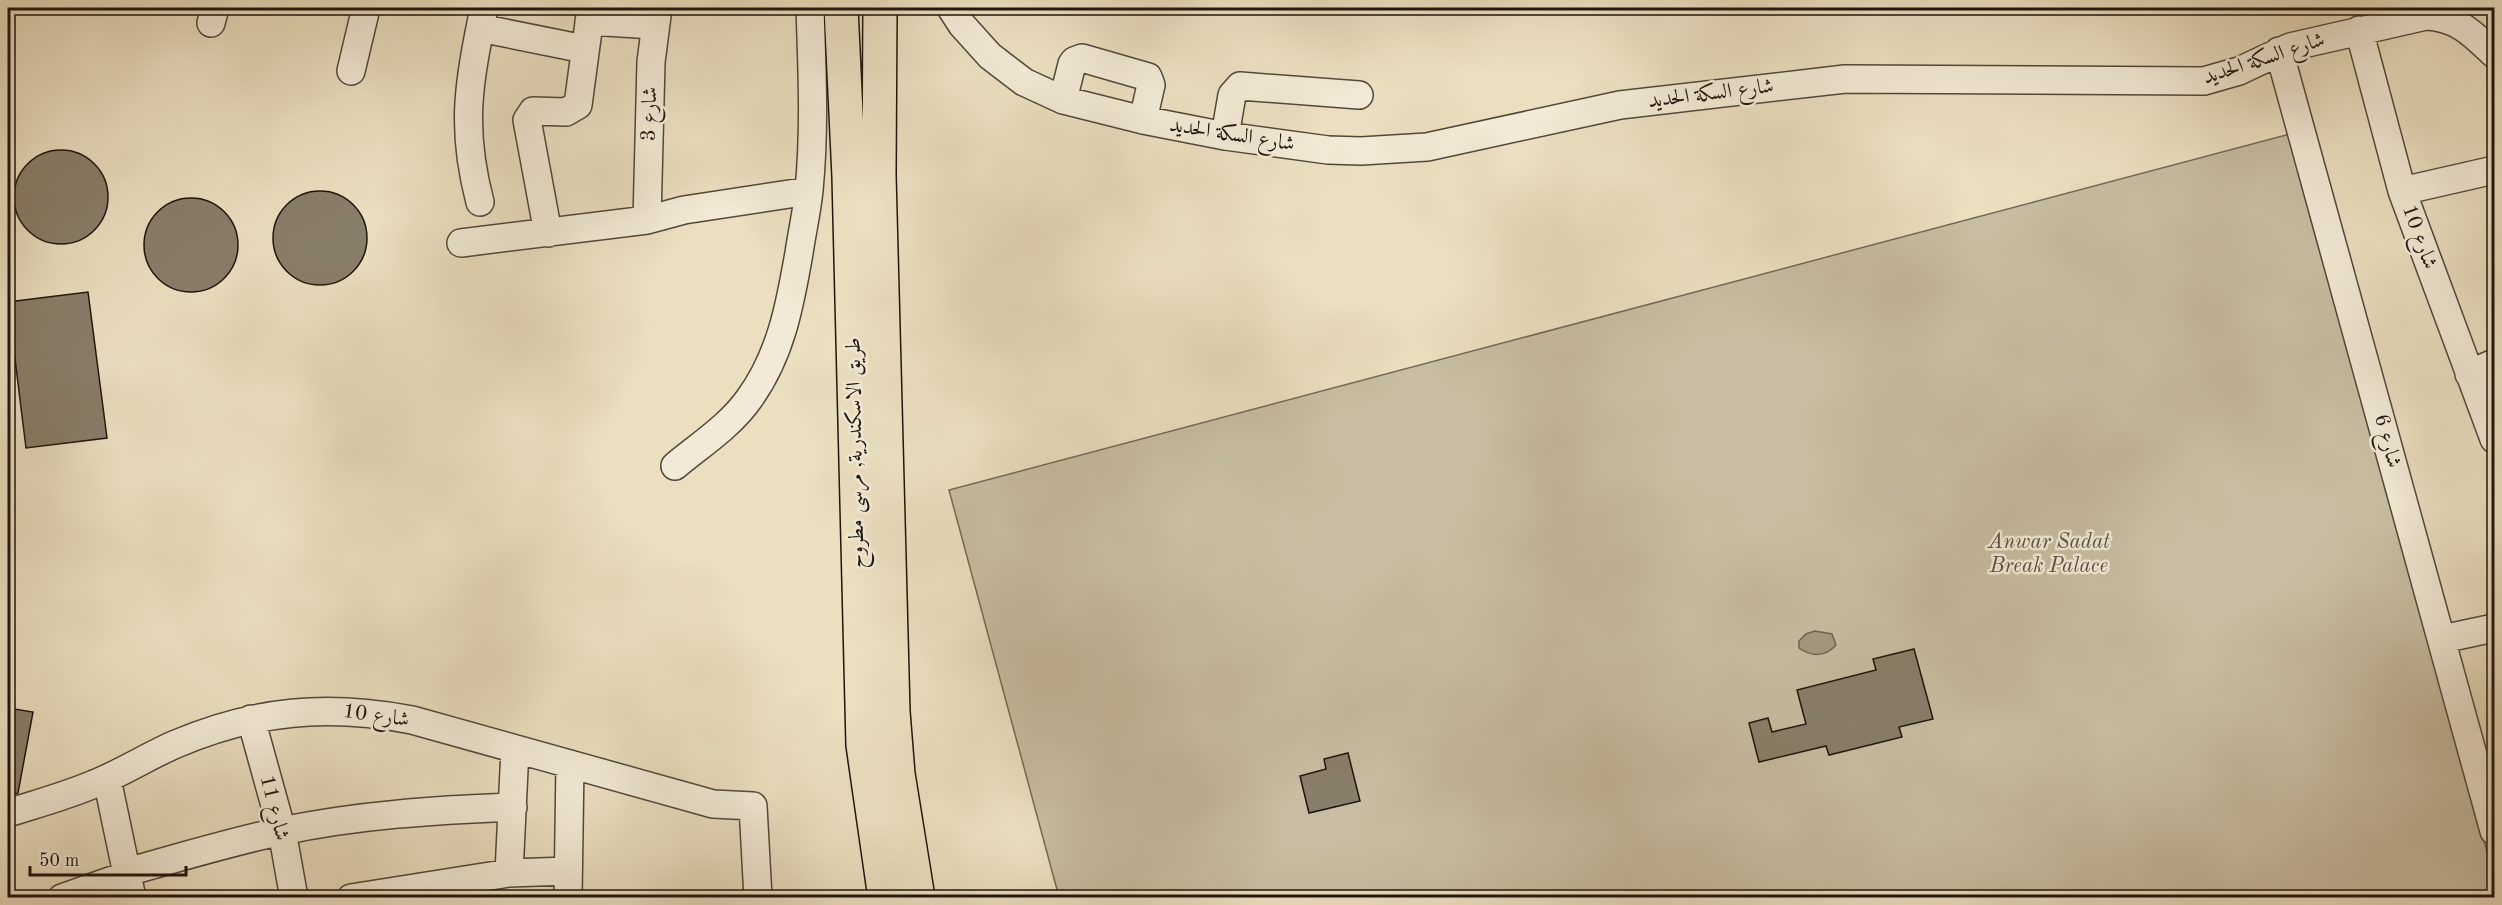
<svg xmlns="http://www.w3.org/2000/svg" width="2502" height="905" font-family="'Old Standard TT',Amiri,serif">
	<style>
		.green { fill: #c8bda2; stroke: #736958; stroke-width: 1.5 }
		.water { fill: #a59a83; stroke: #6f6554; stroke-width: 1.5 }
		.building { fill: #897e6a; stroke: #1e150d; stroke-width: 1.5 }
		.lines { fill: none; stroke-linecap: round; stroke-linejoin: round }
		.minor-casing { stroke: #51483a; stroke-width: 30 }
		.major-casing { stroke: #1e150d; stroke-width: 36 }
		.minor { stroke: #f2ead6; stroke-width: 27 }
		.major { stroke: #ebdfc0; stroke-width: 33 }
		.labels { text-anchor: middle; dominant-baseline: central; stroke-width: 5; stroke-linejoin: round; paint-order: stroke }
		.street-label { font-size: 21px; fill: #1e150d; stroke: #f2ead6 }
		.park-label { font-size: 21px; font-style: italic; fill: #5a5041; stroke: #f2ead6 }
	</style>
	<rect width="100%" height="100%" fill="#ebdfc0"/>
	<filter id="stains"><feTurbulence type="fractalNoise" baseFrequency=".00333" numOctaves="4"/><feColorMatrix values="0 0 0 0 .2 0 0 0 0 .09 0 0 0 0 .02 0 0 0 .5 -.17"/></filter>
	<radialGradient id="worn" r=".72"><stop offset=".6" stop-color="#630" stop-opacity="0"/><stop offset="1" stop-color="#630" stop-opacity=".3"/></radialGradient>
	<!-- green -->
	<path class="green" d="M2294,133L2494,878V897H1059L949,490Z"/>
	<!-- water -->
	<path class="water" d="M1815,631L1832,634L1836,645C1826,657 1811,657 1799,648V641L1806,634Z"/>
	<!-- building -->
	<path class="building" d="M14 197a47 47 0 1 1 94 0a47 47 0 1 1-94 0Z
		M273 238a47 47 0 1 1 94 0a47 47 0 1 1-94 0Z
		M144 245a47 47 0 1 1 94 0a47 47 0 1 1-94 0Z
		M88,292L107,438L26,448L8,302Z
		M1914,649L1933,719L1899,727L1902,737L1829,755L1826,746L1759,762L1749,723L1768,718L1772,732L1806,724L1797,690L1876,670L1873,659Z
		M8,708L33,712L18,793L8,797Z
		M1348,753L1360,801L1309,813L1300,776L1326,769L1324,759Z"/>
	<g class="lines">
		<!-- minor casing -->
		<g class="minor-casing">
			<path id="minor" d="M951,8L962,25L990,56L1024,82L1063,100L1143,120L1225,136L1328,150L1361,151L1427,147L1620,105L1845,79L2204,81L2239,71L2290,47L2426,16C2457,17 2473,34 2494,54
				M589,21L654,25
				M211,23L215,8
				M480,28L584,49
				M2359,30L2402,191L2494,439
				M2279,51L2494,831
				M351,71L366,8
				M1063,100L1072,64L1074,61L1082,58L1148,77L1151,85L1143,120
				M1225,136L1232,95L1240,86L1359,95
				M2402,191L2494,170
				M480,202C460,126 469,83 484,8
				M647,220L651,62L658,8
				M548,233L527,120L533,111L566,112L578,105L591,8
				M461,243L647,220L684,210L809,191
				M2469,374L2494,363
				M675,466C700,445 730,426 749,399C781,355 790,305 799,253C802,232 807,211 809,190C815,129 812,68 810,8
				M2442,639L2494,628
				M251,719L282,831L294,898
				M107,779L132,898
				M8,813C36,804 66,796 94,784C122,773 148,756 176,744C256,710 327,704 412,720L713,804L753,806L758,898
				M127,872C178,858 230,842 282,831C358,815 436,810 513,807
				M509,873L515,749
				M62,898L127,875
				M351,898L509,873L568,871
				M568,898L570,764"/>
		</g>
		<!-- major casing -->
		<g class="major-casing">
			<path id="major" d="M841,8L849,177L863,745L885,898
				M880,8L879,175L893,712L898,774L918,898"/>
		</g>
		<!-- minor -->
		<use href="#minor" class="minor"/>
		<!-- major -->
		<use href="#major" class="major"/>
	</g>
	<g class="labels">
		<!-- street labels -->
		<g class="street-label">
			<text transform="translate(2264 59) rotate(-18)">شارع السكة الحديد</text>
			<text transform="translate(1711 94) rotate(-7)">شارع السكة الحديد</text>
			<text transform="translate(650 114) rotate(-88)">شارع 3</text>
			<text transform="translate(1232 135) rotate(9)">شارع السكة الحديد</text>
			<text transform="translate(2419 237) rotate(70)">شارع 10</text>
			<text transform="translate(2387 441) rotate(75)">شارع 6</text>
			<text transform="translate(856 453) rotate(-91)">طريق الاسكندرية, مرسى مطروح</text>
			<text transform="translate(376 716) rotate(8)">شارع 10</text>
			<text transform="translate(274 808) rotate(76)">شارع 11</text>
		</g>
		<!-- park labels -->
		<g class="park-label">
			<text x="2049" y="542">Anwar Sadat<tspan x="2049" dy="24">Break Palace</tspan></text>
		</g>
	</g>
	<!-- margin -->
	<rect width="2502" height="905" fill="none" stroke="#ebdfc0" stroke-width="30"/>
	<rect x="9" y="9" width="2484" height="887" fill="none" stroke="#1e150d" stroke-width="3"/>
	<rect x="15" y="15" width="2472" height="875" fill="none" stroke="#1e150d" stroke-width="1.5"/>
	<!-- scale -->
	<path d="M30 866v9h156v-9" fill="none" stroke="#1e150d" stroke-width="3"/>
	<text x="39" y="866" font-size="18" fill="#1e150d" stroke="#f2ead6" stroke-width="4.5" paint-order="stroke">50 m</text>
	<rect width="100%" height="100%" filter="url(#stains)"/>
	<rect width="100%" height="100%" fill="url(#worn)"/>
</svg>
